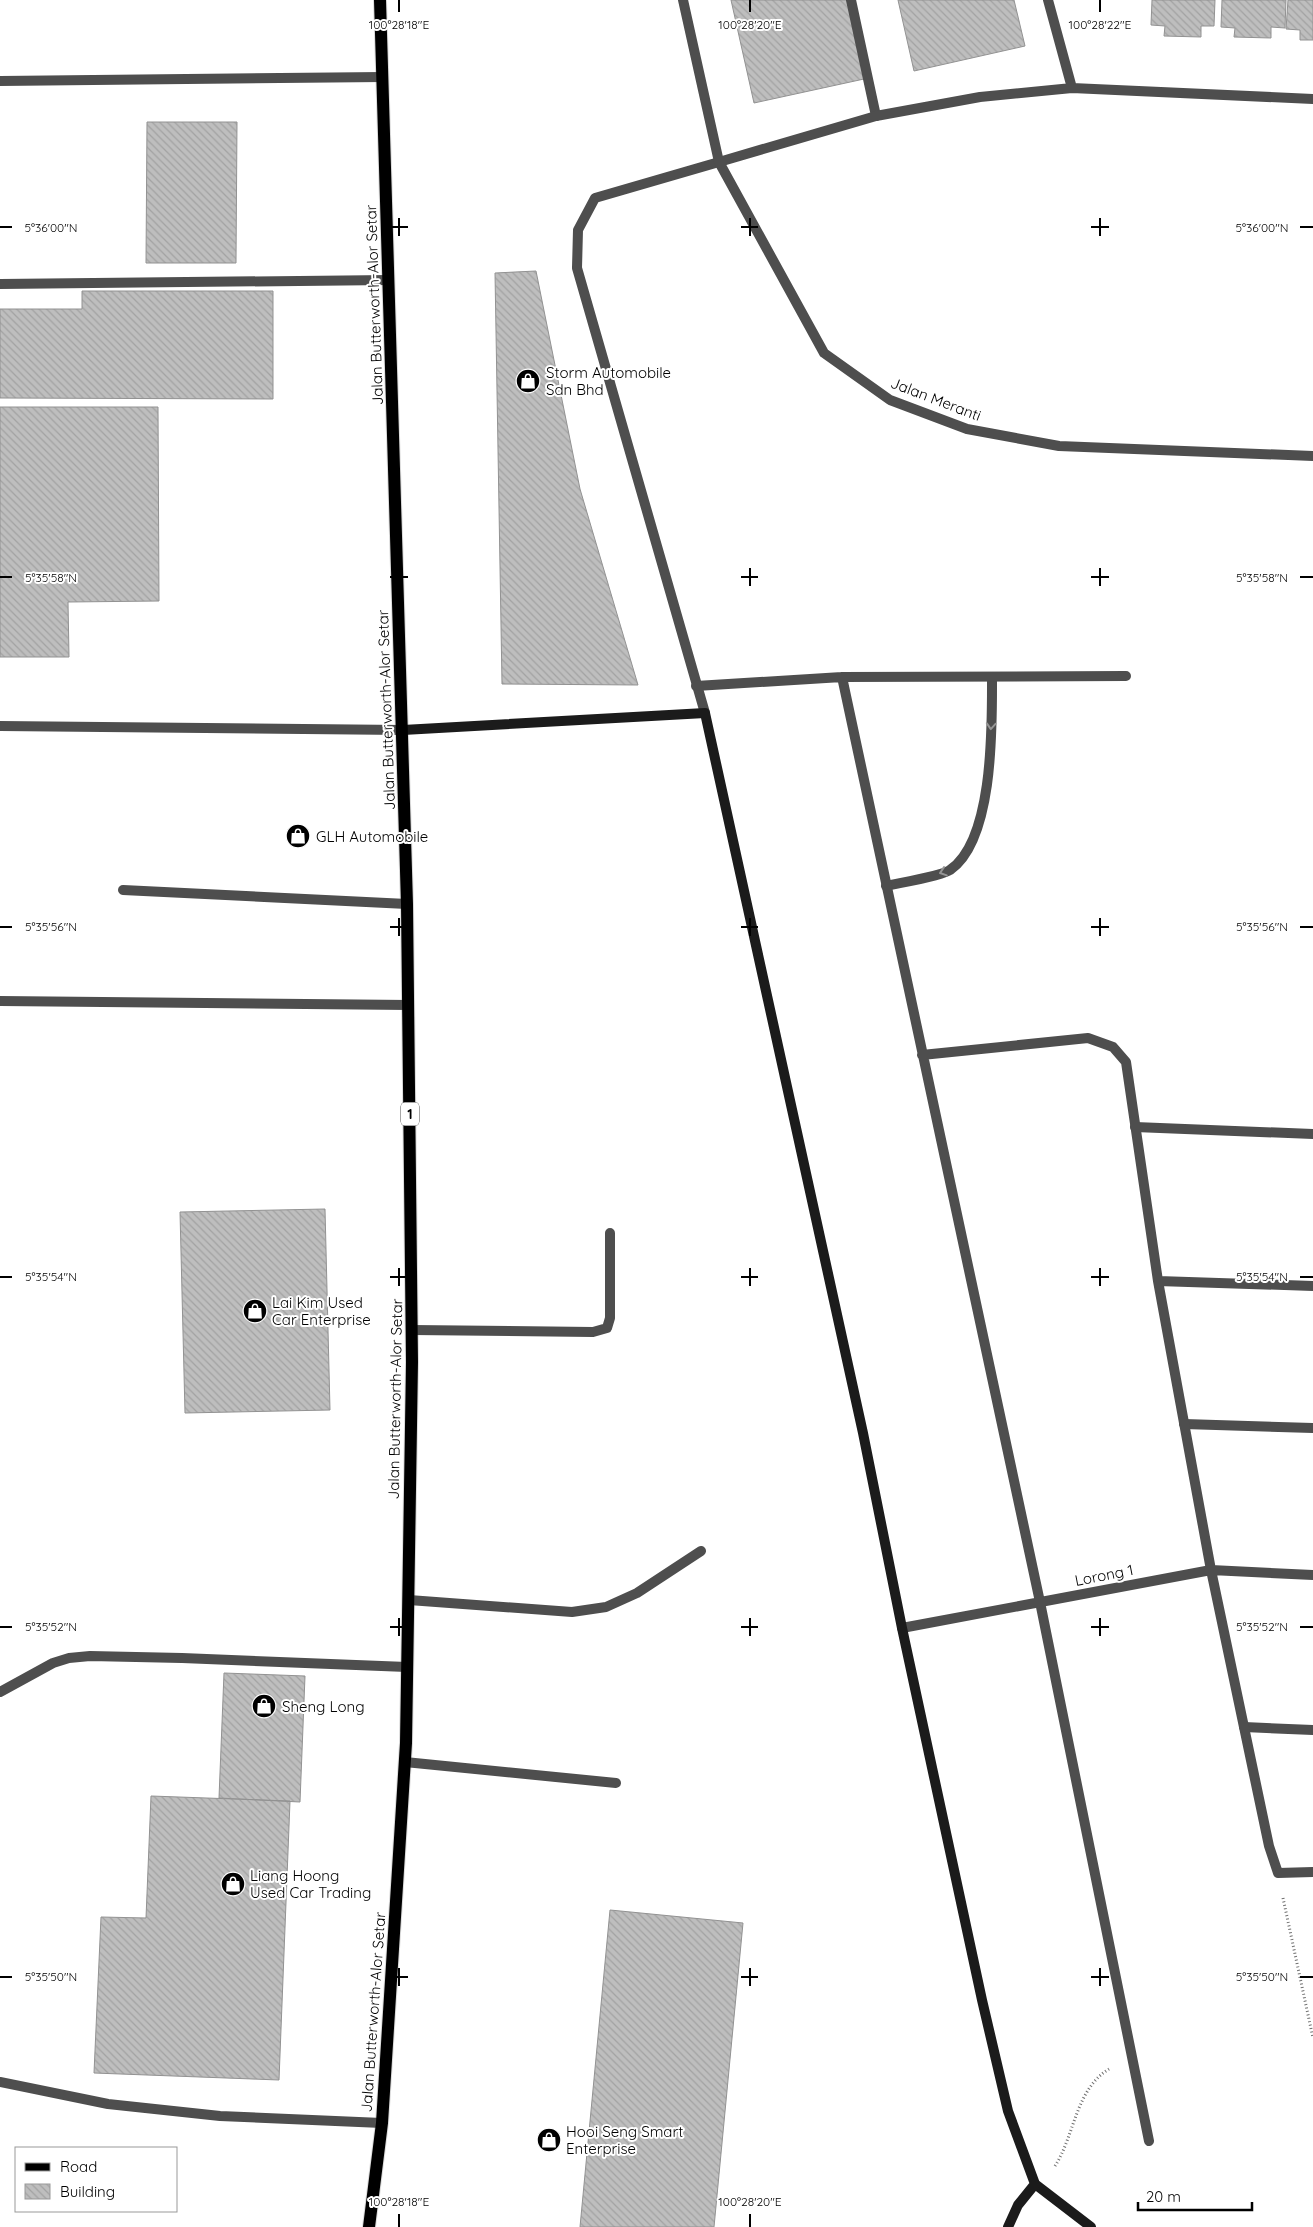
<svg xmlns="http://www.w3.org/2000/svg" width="1313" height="2227" font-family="Quicksand,sans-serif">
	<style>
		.building { fill: url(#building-back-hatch); stroke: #929292 }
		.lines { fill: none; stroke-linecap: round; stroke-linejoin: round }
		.primary-casing { stroke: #dbdbdb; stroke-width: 14 }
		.path { stroke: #707070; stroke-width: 3; stroke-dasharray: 1 2.5; stroke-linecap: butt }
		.lane { stroke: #4e4e4e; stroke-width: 10 }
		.street { stroke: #4e4e4e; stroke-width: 10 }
		.secondary { stroke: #1b1b1b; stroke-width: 10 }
		.primary { stroke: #000; stroke-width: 12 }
		.oneway { stroke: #959595 }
		.ticks { fill: none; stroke: #000; stroke-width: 2 }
		.labels { text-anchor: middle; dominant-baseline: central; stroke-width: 4; stroke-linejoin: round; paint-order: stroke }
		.shield { fill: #fff; stroke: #4c4c4c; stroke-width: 1 }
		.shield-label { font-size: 14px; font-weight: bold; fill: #000 }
		.street-label { font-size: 15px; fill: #000; stroke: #fff }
		.poi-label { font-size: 15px; fill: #000; stroke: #fff; text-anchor: start }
		.ticks-label { font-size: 12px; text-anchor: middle; fill: #000; stroke: #fff; stroke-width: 4; stroke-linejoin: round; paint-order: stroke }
	</style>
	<defs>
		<pattern id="building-back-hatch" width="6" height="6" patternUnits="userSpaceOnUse" patternTransform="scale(1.25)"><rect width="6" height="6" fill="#bebebe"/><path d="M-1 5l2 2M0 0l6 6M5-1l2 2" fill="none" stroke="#a2a2a2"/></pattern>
	</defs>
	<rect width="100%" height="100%" fill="#fff"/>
	<!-- building -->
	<path class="building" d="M731,0H847L864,79L754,103Z
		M898,0H1014L1025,46L914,71Z
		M1152,0H1215L1214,26H1201V37L1164,36L1165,26L1151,25Z
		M1222,0H1286L1285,28L1271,27V38L1234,37L1235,28L1221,27Z
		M1288,0H1313V40H1300V30L1286,29Z
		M147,122H237L236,263H146Z
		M536,271L580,489L638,685L502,684L495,273Z
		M82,291H273V399L0,398V309H82Z
		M0,407H158L159,601L68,602L69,657H0Z
		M325,1209L330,1410L185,1413L180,1212Z
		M224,1673L305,1676L300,1802L219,1798Z
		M151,1796L290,1801L279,2080L94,2073L101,1917L146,1918Z
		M610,1910L743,1923L714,2227H580Z"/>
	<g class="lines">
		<!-- primary casing -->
		<g class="primary-casing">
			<path id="primary" d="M369,2227L382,2123L406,1743L412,1362L407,904L380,0"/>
		</g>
		<!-- path -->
		<path class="path" d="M1283,1898L1313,2038
			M1055,2166C1075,2135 1075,2090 1109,2069"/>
		<!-- lane -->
		<path class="lane" d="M851,0L876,116
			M0,81L383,77
			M0,284L389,280
			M705,713L577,268L578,230L595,198L719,162
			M886,886C899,883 942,876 950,870C994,840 992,726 992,677
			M123,890L407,904
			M0,1001L409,1005
			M1135,1127L1313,1134
			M412,1330L593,1332L607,1328L610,1318V1233
			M1184,1424L1313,1428
			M409,1600L572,1612L606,1607L637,1593L701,1551
			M0,1692L53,1663L69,1658L90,1656L182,1658L407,1667
			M1244,1727L1313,1730
			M405,1762L616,1783
			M0,2082L108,2104L220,2116L382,2123"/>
		<!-- street -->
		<path class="street" d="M683,0L719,162L824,353L890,400L967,429L1059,446L1313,456
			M1048,0L1072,88
			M719,162L876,116L980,97L1072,88L1313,99
			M842,677L1040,1602L1149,2141
			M696,686L842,677L1126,676
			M0,726L403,730
			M922,1055L1088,1038L1113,1047L1126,1062L1158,1281L1211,1570L1269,1846L1278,1873L1313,1872
			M1158,1281L1313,1286
			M902,1628L1211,1570L1313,1575"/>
		<!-- secondary -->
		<path class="secondary" d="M403,730L705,713L863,1433L902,1628L982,2000L1008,2111L1035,2184
			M1035,2184L1091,2227
			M1008,2227L1018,2205L1035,2184"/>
		<!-- primary -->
		<use href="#primary" class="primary"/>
	</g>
	<!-- one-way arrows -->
	<defs><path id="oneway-chevron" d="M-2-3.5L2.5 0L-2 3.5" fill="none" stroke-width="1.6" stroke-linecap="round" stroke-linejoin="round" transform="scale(1.25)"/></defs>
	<g class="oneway">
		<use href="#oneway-chevron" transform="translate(991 726) rotate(94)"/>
		<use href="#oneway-chevron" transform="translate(943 872) rotate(162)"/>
	</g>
	<!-- ticks -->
	<path class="ticks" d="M399,0V12M750,0V12M1100,0V12M399,218V236M750,218V236M1100,218V236M0,227H12M390,227H408M741,227H758M1091,227H1109M1300,227H1313M399,568V586M750,568V586M1100,568V586M0,577H12M390,577H408M741,577H758M1091,577H1109M1300,577H1313M399,918V936M750,918V936M1100,918V936M0,927H12M390,927H408M741,927H758M1091,927H1109M1300,927H1313M399,1268V1286M750,1268V1286M1100,1268V1286M0,1277H12M390,1277H408M741,1277H758M1091,1277H1109M1300,1277H1313M399,1618V1636M750,1618V1636M1100,1618V1636M0,1627H12M390,1627H408M741,1627H758M1091,1627H1109M1300,1627H1313M399,1968V1986M750,1968V1986M1100,1968V1986M0,1977H12M390,1977H408M741,1977H758M1091,1977H1109M1300,1977H1313M399,2214V2227M750,2214V2227"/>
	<!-- icons -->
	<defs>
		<g id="shop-disc" transform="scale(1.25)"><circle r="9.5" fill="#000" stroke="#fff"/><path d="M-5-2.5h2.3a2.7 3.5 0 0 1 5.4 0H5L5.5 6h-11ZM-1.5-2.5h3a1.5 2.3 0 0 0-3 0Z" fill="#fff"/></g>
	</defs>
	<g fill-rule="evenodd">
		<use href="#shop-disc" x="528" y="381"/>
		<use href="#shop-disc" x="298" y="836"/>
		<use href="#shop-disc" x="255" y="1311"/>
		<use href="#shop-disc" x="264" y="1706"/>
		<use href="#shop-disc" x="233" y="1884"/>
		<use href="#shop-disc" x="549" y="2140"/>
	</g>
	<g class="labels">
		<!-- shield labels -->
		<rect class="shield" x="401" y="1102.5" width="18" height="23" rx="4"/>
		<g class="shield-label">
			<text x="410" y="1114">1</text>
		</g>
		<!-- street labels -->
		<g class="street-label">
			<text transform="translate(374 305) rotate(-92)">Jalan Butterworth-Alor Setar</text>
			<text transform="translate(936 399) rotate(21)">Jalan Meranti</text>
			<text transform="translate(386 710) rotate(-92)">Jalan Butterworth-Alor Setar</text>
			<text transform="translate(395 1399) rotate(-89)">Jalan Butterworth-Alor Setar</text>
			<text transform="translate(1104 1575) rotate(-11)">Lorong 1</text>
			<text transform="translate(373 2012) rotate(-86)">Jalan Butterworth-Alor Setar</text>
		</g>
		<!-- poi labels -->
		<g class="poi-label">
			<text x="546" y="372">Storm Automobile<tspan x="546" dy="17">Sdn Bhd</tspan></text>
			<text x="316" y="836">GLH Automobile</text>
			<text x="272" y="1302">Lai Kim Used<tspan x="272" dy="17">Car Enterprise</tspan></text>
			<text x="282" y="1706">Sheng Long</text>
			<text x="250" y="1875">Liang Hoong<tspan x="250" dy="17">Used Car Trading</tspan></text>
			<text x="566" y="2131">Hooi Seng Smart<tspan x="566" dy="17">Enterprise</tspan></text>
		</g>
	</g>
	<g class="ticks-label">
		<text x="399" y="29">100°28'18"E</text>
		<text x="750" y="29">100°28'20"E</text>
		<text x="1100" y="29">100°28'22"E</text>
		<text x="51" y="232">5°36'00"N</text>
		<text x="1262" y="232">5°36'00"N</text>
		<text x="51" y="582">5°35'58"N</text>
		<text x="1262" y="582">5°35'58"N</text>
		<text x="51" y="931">5°35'56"N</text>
		<text x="1262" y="931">5°35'56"N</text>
		<text x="51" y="1281">5°35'54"N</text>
		<text x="1262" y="1281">5°35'54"N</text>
		<text x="51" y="1631">5°35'52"N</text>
		<text x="1262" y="1631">5°35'52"N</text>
		<text x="51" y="1981">5°35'50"N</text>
		<text x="1262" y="1981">5°35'50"N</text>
		<text x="399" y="2206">100°28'18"E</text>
		<text x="750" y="2206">100°28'20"E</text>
	</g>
	<!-- legend -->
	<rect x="15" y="2147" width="162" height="65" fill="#ffffff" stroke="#999999"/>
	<rect x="25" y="2163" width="25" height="8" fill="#000000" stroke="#999999"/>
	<text x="60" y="2172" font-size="15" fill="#000000">Road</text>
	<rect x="25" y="2184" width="25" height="15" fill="url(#building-back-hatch)" stroke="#999999"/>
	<text x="60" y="2197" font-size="15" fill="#000000">Building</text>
	<!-- scale -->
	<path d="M1138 2202v8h114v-8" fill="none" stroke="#000000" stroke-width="2.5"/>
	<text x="1146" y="2202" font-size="15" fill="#000000" stroke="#ffffff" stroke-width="4" paint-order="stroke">20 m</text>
</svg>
